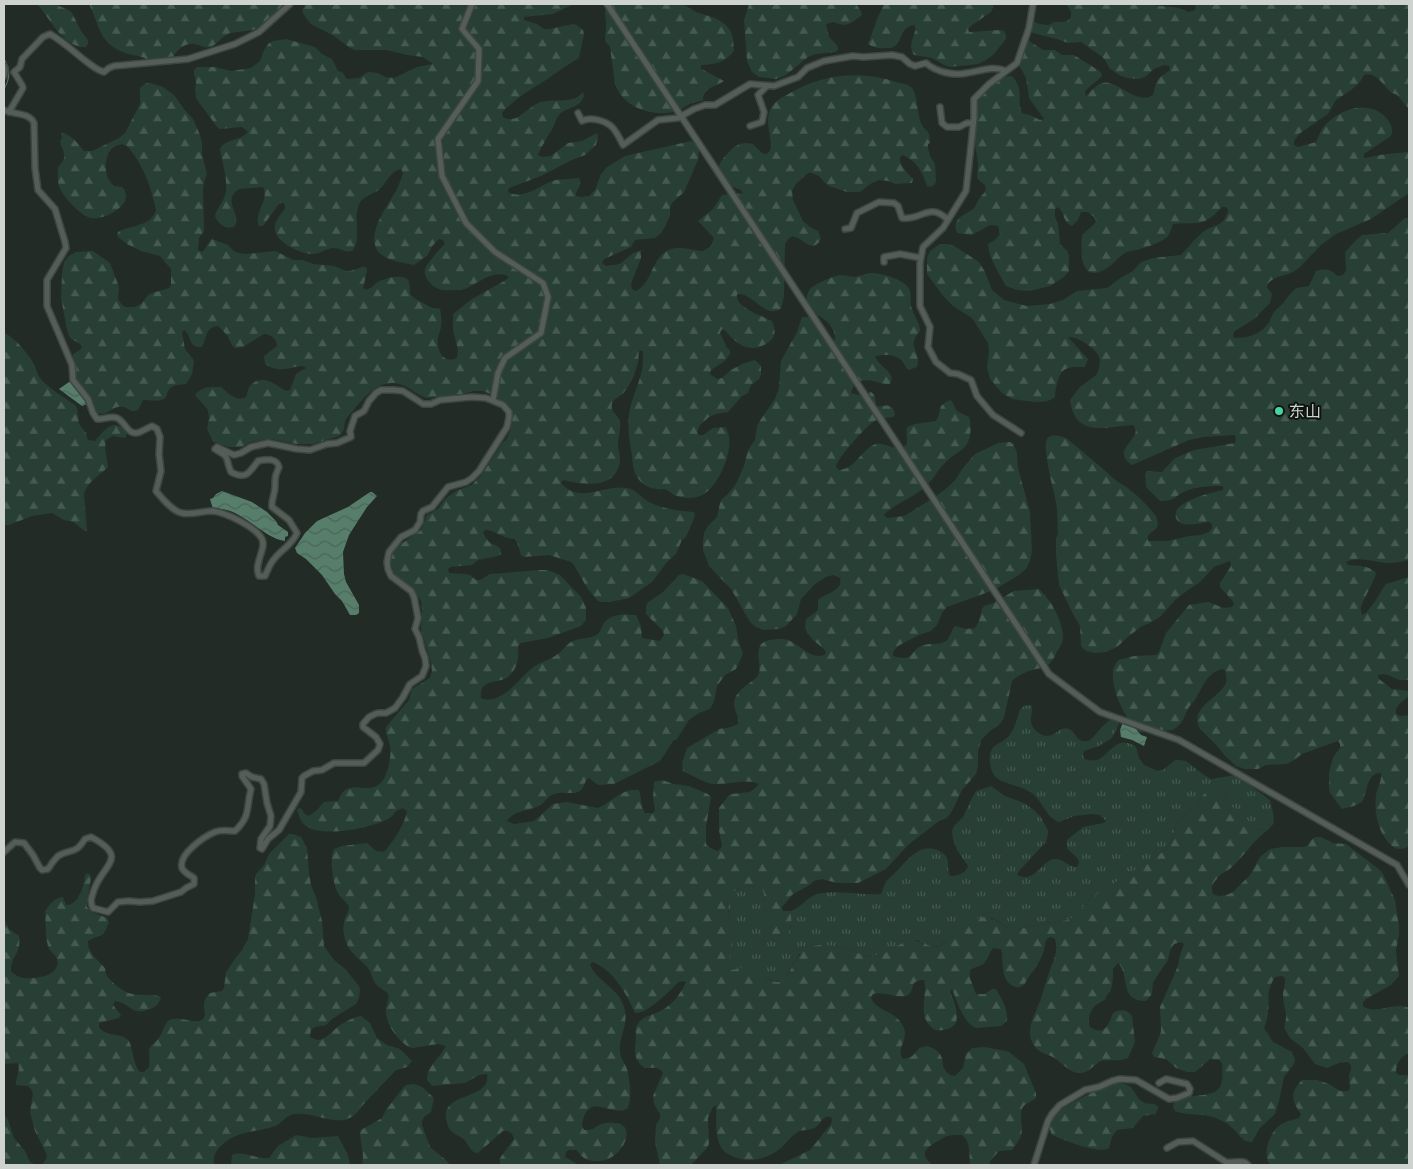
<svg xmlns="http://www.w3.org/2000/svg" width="1413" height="1169" font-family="'Space Grotesk','Noto Sans SC',sans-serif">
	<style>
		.grass { fill: url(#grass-tufts) }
		.forest { fill: url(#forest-firs) }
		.water { fill: url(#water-waves) }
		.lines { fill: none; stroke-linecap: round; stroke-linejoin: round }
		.stream { stroke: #567e6b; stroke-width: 1 }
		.minor-casing { stroke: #3e4642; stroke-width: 8 }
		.minor { stroke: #545d58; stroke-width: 5 }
		.poi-dot { fill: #47d49e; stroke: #0f1311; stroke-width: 2 }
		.labels { text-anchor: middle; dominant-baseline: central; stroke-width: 4; stroke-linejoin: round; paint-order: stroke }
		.poi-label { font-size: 16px; fill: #ced3d0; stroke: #0f1311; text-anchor: start }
	</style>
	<defs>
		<pattern id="grass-tufts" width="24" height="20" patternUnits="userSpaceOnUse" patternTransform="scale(1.25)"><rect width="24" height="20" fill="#273f34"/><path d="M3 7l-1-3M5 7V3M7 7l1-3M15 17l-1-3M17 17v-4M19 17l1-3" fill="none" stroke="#455a50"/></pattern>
		<pattern id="forest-firs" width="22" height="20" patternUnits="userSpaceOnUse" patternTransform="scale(1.25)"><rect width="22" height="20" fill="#273f34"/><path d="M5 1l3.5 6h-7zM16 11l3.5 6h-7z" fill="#455a50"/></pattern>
		<pattern id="water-waves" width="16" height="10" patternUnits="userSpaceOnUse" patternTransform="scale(1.25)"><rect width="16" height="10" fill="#567e6b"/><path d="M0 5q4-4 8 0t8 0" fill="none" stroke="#4c6559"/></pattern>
	</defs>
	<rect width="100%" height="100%" fill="#232b27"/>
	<!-- grass -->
	<path class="grass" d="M1028,705L1032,706C1033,712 1030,716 1031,722C1033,731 1042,738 1052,735C1057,733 1062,726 1069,729C1076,732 1077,744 1088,741C1094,739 1103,722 1114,718L1118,720L1119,724L1112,738L1099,746L1084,751L1083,755L1084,759C1088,760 1093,761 1097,760C1110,755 1117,733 1136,747L1139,758L1144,765L1158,771L1163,770L1175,760H1179L1186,761L1204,775L1211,779L1236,775L1270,800L1273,812L1274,823L1269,829L1257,830L1254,828L1241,813L1227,804L1225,797L1227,793L1201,798L1199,804L1184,816L1176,826L1169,846L1160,854L1090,899L1075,916L1068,920L1018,929H1010L992,918L976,920L949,938L940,946L932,947L917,940C903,946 886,956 870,956C862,956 858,953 851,950C830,942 820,948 799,954L785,979L781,982L773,981L743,967L736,970H731C725,959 733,939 731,927C729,910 720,889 746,887C751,886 756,885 761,887L764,894L767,923L788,934L791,926V911C803,906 806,898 817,894C837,889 861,896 881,894C883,890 884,884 887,880C888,879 892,876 893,875C907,861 922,837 944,854C951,860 946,869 950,876C958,876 965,874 968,866L957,850L953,839L952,831L954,826L963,817L970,802L976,791L991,786L1005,796L1024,803L1034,810L1040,816L1048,830V834L1046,842L1019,871L1017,875C1036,884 1041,860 1055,859C1063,858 1068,867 1077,867L1079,863L1078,859L1067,848V840L1083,827L1103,823L1106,821L1100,815L1092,814L1074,816L1059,822C1045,817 1043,800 1030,792C1021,786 1008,785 998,779C992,774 991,770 990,762C988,741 1003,746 1011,733C1016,726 1017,716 1021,708L1024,706Z"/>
	<!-- forest -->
	<path class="forest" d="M37,4H54L69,10L72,13L81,31L88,40V44L86,47C64,49 50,18 37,4Z
		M89,4H283C265,31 260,29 230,33C222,36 217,45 210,47C204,49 199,44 194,44C182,42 174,55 169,63C157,65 150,60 139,56C135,55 131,55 128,54C98,44 101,28 89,4Z
		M305,4H574L553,14L524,17V20L537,24L544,29H549L573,24L577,25L583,30L584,34L579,58C567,65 557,72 546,80C531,89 513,100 502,113L503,117C510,121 516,119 521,115C527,111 532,106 538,103C552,97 572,106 583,92L584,96C579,109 569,106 560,114C555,119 555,126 551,131C546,139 542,146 538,155L542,157L551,156L568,143L582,141L597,133L598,137L596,145L585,155L572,160L541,176L509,188L508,192C525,201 540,184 556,180C563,179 572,179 579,178C583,186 576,188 576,196L581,197L589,196L595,190L601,174L607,167L625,156L691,141L698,146L699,151L698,160L684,192L672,203L670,207V215L665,227L661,233L655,238L635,240L631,247L604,259L602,263L606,266L620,264L633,253L641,250V258L631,284L632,289L635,291C654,285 650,252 675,248C685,247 693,251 703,251L711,246L714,238L698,221L713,209L722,195L743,193L741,190C731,187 716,178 719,166C720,161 725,157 728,153C735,145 742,141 753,144L762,153L766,154L770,151C774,137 761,119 774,104C778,99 785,96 790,93C822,74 861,70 896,82C901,83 907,84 911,87C918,93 917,114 921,123C925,133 930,127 930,143L928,144V148L930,156L935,164L936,182L934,185L931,187L927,186C922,172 917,161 903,155L900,157C899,166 907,172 913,179L912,183L896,184L888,181L879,180L870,184L860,192H847L829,186L825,183L819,176L812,173H808L796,184L792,191L793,200L803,221L810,227L818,231L821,239C809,261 795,220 785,245L784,296L781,309C764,319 753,292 737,294C735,308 761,315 772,321C775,329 777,336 769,342C755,352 743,349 731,337C728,334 727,331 722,329L720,333L727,348L730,350V354L725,361L711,370L710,374L717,379L722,378L731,370L742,364L755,360L761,366V375L759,379L751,385L748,393L741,397L728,412L716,414L709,417L700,425L697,432L699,435H703L713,428L725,427C739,443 717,494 697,497C689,499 682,498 674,495C671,493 668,490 664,489C662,489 659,490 657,489C651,489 644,485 640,481C633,473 633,465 632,456C630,443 627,428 629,414C631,399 639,385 642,370C643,364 643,357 643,351H639C638,355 639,359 638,363C635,372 632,383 625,391C622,396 613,398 612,404C610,411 618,415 620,421C621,429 618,437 618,444C618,449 620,455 620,460C617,490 584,485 563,480L561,483C580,505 603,484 627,488C636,489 641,498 649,502C663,509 679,511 694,512L695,516L686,537L682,540L676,554L667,562L652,582L629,598L610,602H602L598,601L587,588L574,565L571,562L549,555L524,557L521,555L517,542L515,539C502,539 496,530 485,530L483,533C486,537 487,541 491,543C497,547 501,545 501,554L498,556L478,560L472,565L451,567L448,569L449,573L465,574L470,575L476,580H480L490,574L540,570H548L560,575L581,597L586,608V620L581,626L548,638L521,643L518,646C519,658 518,670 506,678C496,684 479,679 481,698C502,707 520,676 535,666C541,662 549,660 555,656C562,652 566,644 573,641C580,638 589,639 596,635C601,632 601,628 604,623C611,613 626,614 636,615L641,626L642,638L660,641L664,635L663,631L646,614V606L647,603L663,592L679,575L683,574L702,581L728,608L736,626L738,639L743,654L736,669L725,675L717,686L714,702L710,709L699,713L689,720L677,739L673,741L660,761L614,784L598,785L589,778L586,780C580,801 569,789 554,794C547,796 545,803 539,806C529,811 514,810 507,821L514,824L534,821L553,804L566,802L598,808C612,802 622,788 639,790C642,798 640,806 645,813H653L655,810L653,798L654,782L662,780L674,784L689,786L708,794L711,797L706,827V844L709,847L717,851L720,849L722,846L719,830V808L729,795L732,794L749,792L753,790L759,784C746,778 729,785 715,784C705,784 695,776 686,773L683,771L682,763L687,748L719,729L731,727L738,724C740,716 733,710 734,702C738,685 756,683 759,673C761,665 756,655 760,646C762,642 766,641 770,640C777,639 785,638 792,642C803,648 813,661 826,654L825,650L813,640L808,634L805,627L806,619L816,612L818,609V601L820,598C829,593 843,589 840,578L833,575L826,577L815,584L801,599L797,614L786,626L779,629L763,630L756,627L750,622L731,589L709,566L703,550V541L704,533L708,526L717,517L720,503L722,499L728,494L736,484L744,466L748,450L755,440L757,426L761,419L775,399L779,388L781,361L797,332L802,317H810L816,323L833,345C845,316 793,315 810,289C813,285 835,275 840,275C846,275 853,278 859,276C862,276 866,273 869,273C880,272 902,279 908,287C912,292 910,300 911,306C913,315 920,322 920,331C905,348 922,350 917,367L909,370C905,368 905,364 902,361C895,353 884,355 875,356C879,368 897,372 890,384C883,385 879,382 873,381C867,379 860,381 855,382L851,393L859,395L871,392C877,396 875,401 876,407C885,405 894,403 895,415L893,417C886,418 879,418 873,422C865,428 837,458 836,467L839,470C856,469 861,449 876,444C884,441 898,454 906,445C908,443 906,431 907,427L915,424L936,421L938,417L941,406L947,401L951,400L957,411L969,417C972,425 971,441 965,447C959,453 951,456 946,462C938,469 934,479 926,486C914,498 895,503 884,515L887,518L904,516L932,499L947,488L956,479L962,469L975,454L998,443L1010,442L1013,444L1017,452L1018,468L1030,512L1032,551L1030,561L1026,569L1019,575L994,590L947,607L942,613L937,625L931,631L919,635L898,646L893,652V656C916,663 909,649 924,645C930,643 938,645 944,642C950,640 951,630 955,626L967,629L975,628L979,621L982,609L984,606L993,603L1014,591L1039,589C1051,600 1063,621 1063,638C1063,644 1057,650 1055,656C1052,661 1050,665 1044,667C1041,669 1037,668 1033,670C1027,671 1017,676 1012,681L1004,718L999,725L990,731L981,740L978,752V766L976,774L962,790L952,811L947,818L939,821L908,845L886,869L858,883H837L822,879L814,881L811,884L792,895L782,907L783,911H791C791,916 792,923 790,928C787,940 777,945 768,935L764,894L761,887C756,885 751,886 746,887C715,890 733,921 733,939C733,949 726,960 731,970C737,970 743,965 749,967C759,970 767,983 779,982C791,981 793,952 810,947C823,943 839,946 851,950C859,953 864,957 873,956C889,955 896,943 911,941C922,939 931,950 940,946C943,945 945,941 948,939C952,935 975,919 979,918C992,914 1000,925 1011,929C1013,929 1016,929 1018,929L1068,920L1075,916L1090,899L1122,878L1160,854L1169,846L1176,826L1184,816L1199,804L1201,798L1209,788L1220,784L1225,786L1228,789L1225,797L1227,804L1241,812L1254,828L1257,830L1269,829C1255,839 1246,853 1234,865C1229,871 1221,872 1216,880C1212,884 1211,888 1213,894C1219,897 1227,896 1233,892L1250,875L1260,857L1270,849L1283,847H1303L1307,846L1312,839L1316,837H1321L1333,843L1346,844L1381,871L1383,874L1395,900L1399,926V934L1396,950L1399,976L1391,985L1366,999L1363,1002V1006C1376,1016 1393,1001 1409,1008V1053C1401,1056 1396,1063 1396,1073L1399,1075H1409V1165H1270C1262,1154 1269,1133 1280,1125C1286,1121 1293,1120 1299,1118L1301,1114C1291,1100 1290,1093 1302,1080H1317L1329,1084L1340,1091H1348L1350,1088L1349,1076L1351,1069V1065L1348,1062L1339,1063L1327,1068L1315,1064L1303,1048L1290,1038L1284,1028C1289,1011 1283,1009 1283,994C1283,989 1286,984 1285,978L1282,976L1275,977C1265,993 1270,996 1268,1012C1268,1017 1266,1023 1264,1028L1273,1042L1292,1052L1295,1060L1294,1064L1284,1077L1279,1101L1275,1114L1260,1128L1252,1142C1242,1143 1238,1132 1231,1127C1228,1123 1222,1121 1218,1119C1205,1112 1189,1117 1175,1111L1173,1107L1174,1103C1176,1101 1178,1099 1180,1098C1184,1096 1188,1096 1192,1096C1219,1094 1224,1092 1222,1063L1219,1060L1210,1059L1195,1072H1187L1176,1068L1166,1059L1154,1057L1152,1053L1161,1032L1160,1007L1178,966L1180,955L1184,944L1181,942L1174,944L1170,951L1168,960L1153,982L1152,994L1146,1001C1118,1001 1131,976 1118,963L1113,969C1113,975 1113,983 1111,990C1109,994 1106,995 1105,1000C1093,1004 1086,1015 1090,1027C1104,1037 1109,1024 1113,1013C1120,1009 1127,1009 1132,1016L1135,1042L1128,1058C1119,1062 1110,1059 1101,1061C1097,1063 1093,1067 1089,1070C1074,1079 1066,1066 1056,1059C1049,1054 1041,1054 1036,1048C1023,1033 1034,1017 1040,1001C1043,993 1045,984 1048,976C1052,963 1059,953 1055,939L1051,937C1044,939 1046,943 1044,950C1041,962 1030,974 1024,985C1019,988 1018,988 1013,986C1001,980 1003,964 1002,953L1001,949L993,948C989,953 988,960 983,964C979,967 974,967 970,970V978L976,994H985L992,989H996C1002,999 1008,1009 1007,1021L1001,1026L976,1028C963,1023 957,1001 952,989L950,992C954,1000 959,1014 956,1022C954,1029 942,1031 936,1030C932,1029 929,1025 927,1022C919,1008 928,992 924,980C908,980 916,990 908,995C900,1000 884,991 873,994L871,998C876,1011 896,1011 903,1026C910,1039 895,1049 903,1059C912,1058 914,1055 919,1048C928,1044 938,1048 942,1058C943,1062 942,1066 945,1070C946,1072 948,1073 950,1075L955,1076L963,1068L966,1054L972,1048L985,1047L1005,1051L1009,1052L1024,1064L1036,1093V1098C1032,1102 1025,1103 1023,1107C1018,1116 1024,1126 1021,1136C1019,1141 1015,1145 1012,1150L999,1151L990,1161L989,1165H970C969,1154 971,1142 962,1135C956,1135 949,1135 945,1137C942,1138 940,1140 938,1141C925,1148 919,1155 933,1165H779L810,1150L831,1124L832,1120L831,1117C822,1115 822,1122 816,1127C811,1131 803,1129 798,1132C790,1136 785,1146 777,1151C762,1161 746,1163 730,1155C726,1153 723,1151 721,1147C714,1134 717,1119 716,1105L713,1107L708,1118L709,1144L707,1148L691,1165H660L655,1142L656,1125L660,1118V1114L654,1104L653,1096L663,1073C659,1066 652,1068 645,1068C632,1060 635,1049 636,1036C636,1032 635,1028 637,1025C642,1015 655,1015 664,1009C674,1003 681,993 686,982L683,981L679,982C669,991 648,1014 635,1013C626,993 614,971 593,962L590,964C592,975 613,987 620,998C633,1021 619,1031 620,1051C620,1058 625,1063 627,1069C630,1080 632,1098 628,1108C612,1119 587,1088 582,1126L584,1130C596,1130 593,1127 602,1124C606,1122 613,1123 617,1123C637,1126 623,1160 599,1161C594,1161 589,1161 584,1158C581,1156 579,1153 576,1150H568L566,1153L565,1157L579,1165H500V1158L514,1139C513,1133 509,1130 503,1131L478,1153C468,1152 469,1142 462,1138C451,1131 449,1133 446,1118C442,1092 492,1100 487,1074L479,1075L465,1083L432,1086L427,1080C427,1066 440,1058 446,1046L438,1044L412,1048C400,1045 384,1022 386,1009C386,1005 390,999 388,994C385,990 379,988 376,984C372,980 372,973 368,968C362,961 354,956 349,948C345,942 342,931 344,923C344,918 348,913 349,908C349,903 340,898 338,893C333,885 329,857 334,849L342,846L367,843L376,851L384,852C393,842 405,824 407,811C404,809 404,808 400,809C394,811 393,817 388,819C371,828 323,838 306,826C300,821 299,816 297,809L301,808L305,814L309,816L316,811L324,802L338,801C340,797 342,791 347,789C359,783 371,795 383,780C388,774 392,753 390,746C389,739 385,734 386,727L409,700L412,689L430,678L432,671L431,663L421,629L422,609L421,601L416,593L393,572L390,557L397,547L421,530L427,515L438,509L445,499L456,491L472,485L483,473L503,442L506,440L511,429L512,414L509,407L494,395L482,391H474L462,394L427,398C416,395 409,386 399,384C379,379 365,396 354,410C352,412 348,415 346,419C343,425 346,431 339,436L313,444H297L271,439L251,442L241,447H229L214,442L212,439L207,429L209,418L208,410L195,395C201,386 212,387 221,387C228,393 236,402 246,397C248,393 247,390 250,386C261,373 275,384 286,391L290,390L296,374L306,368L303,366C287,367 281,374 265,364L264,356L277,346C277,339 271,334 264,334L243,347L235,348L232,345L227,335L218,326C205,327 207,338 202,347C187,348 193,336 184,330L182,333L185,349L193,359L194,362L192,374L186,384C179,385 172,384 168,391C166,395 168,396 164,399C158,402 149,400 143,400L138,410C131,413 130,409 124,407C112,405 109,414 102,414C92,414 94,402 90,396C87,391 81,386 78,380C75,373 73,362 73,354L80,350L82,347L80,344L70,338L67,330L61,298L62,274L64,262L69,256L76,252L93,251L110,263L119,287L118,299L122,305L126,307H134L141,304L149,294L169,288L171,285V269L160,256L141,251L127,244L117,236L118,232C129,225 152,227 156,210C150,184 144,166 127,146C124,145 121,144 119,145C105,147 103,170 109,180C110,182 112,184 114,186L122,187L125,190C125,193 126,195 126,198C123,210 103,220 91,218C81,216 62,196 59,186C57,180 58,173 58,167C69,155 63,154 60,141L62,138L61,133C72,134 78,144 84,151H92L119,138L125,133L140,104V88L146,83H150L163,87L174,95L184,109L193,119L200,135L202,143V155L207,174L204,182L203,190L204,231L199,238L198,250L202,252C207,248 207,243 212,239L228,245L234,251L238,253L246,254L275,251L294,260H302L314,264L334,266L346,271H350L362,267H366L367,271L363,288C366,290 366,290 370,288C372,288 375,284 376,283C382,279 406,272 409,282C410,285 410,291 410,294L414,298L432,308H436L440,309C441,314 442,320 441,326C441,330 439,333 438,337C436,349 443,365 457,358L458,350L453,330V314L472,299L506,280L509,277C496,269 481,281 469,287C465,290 459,290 454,290C442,291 434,290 427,279C424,274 424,270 427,265C433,257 438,250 445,244L443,240L439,239L433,245L427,256L414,265C405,263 395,262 387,258C358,244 386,208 396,191C399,185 401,179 403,173L401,169C391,171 387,181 381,188C376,193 365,196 361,201C351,214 363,240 352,251C344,253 341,248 334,248C326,248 319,255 311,254C298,253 272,241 275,225C276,219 282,213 285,209V205L282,202L278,205L263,226H259C253,212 270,201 263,187L239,189C237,191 234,192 233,195C227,206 242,217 234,227C224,229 218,224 215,216C217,208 221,205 224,198C230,185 222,163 220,149C226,138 241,141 248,132L242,127L220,129L217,127L196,98L195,90L196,82L194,74V70L197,67H215L231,71L251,68L260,61L264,50L269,43L273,41L286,39L315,47L322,54L332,59L338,71L342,72L347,79L359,78L368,72L378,73L385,77L394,78L417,67L433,64L423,57L407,55L387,50H355L350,48L334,36L311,24L306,18L302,11Z
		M608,4H683L696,12L715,18L725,24L730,30L733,38L734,51C724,63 717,64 702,65L700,68L724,81C716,87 703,87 703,100C698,102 692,102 688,105C684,107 681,110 677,111C654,118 623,108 615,84L610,47L605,41C605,35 606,30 606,24C606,16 603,11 608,4Z
		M749,4H856L861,11L862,15C851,23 847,28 834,22L826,24L829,37L837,45L838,49L836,52L816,54L808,57L786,75L776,79L759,77L752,72L747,61L744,20Z
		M884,4H994L991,12L968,28L969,32L1000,30L1004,31L1006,35V39L993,55L986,60L978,64L950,67L946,66L932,58L914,55C908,47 913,37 916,29L914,25C901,27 903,38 895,46C892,49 887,48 884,48C878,49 873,47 868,44L878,17Z
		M1065,4H1149C1162,8 1176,4 1188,12L1195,10L1196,4H1409V109C1405,105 1402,100 1398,96C1395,93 1395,95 1391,92C1383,86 1376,71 1364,75L1360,82L1351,90L1336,100L1328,114L1299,134L1294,141V145L1298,147L1316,142C1319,136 1321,129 1325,125C1341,108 1371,99 1387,119C1391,124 1394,129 1391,136L1364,154V158L1386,154L1409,152V193L1371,219L1336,234L1321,245L1299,268L1291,273L1275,278L1268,283L1267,287L1272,294L1270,303L1254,319L1235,331L1233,334L1234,338C1247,338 1259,335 1267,325C1271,321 1271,315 1275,311C1277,308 1281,306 1283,303C1288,298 1291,291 1297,288C1300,287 1306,287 1309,286L1316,271C1320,270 1325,269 1329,270C1337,273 1335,279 1344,274L1346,270L1345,252L1355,241L1362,235L1388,233L1405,218H1409V560C1402,562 1394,563 1386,563C1373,562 1359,556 1346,562L1348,565C1357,566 1370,565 1376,573L1375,577L1361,606V611L1362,615L1366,613L1376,600L1383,588L1386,584L1409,577V680C1406,680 1403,680 1400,680C1392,678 1387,672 1378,675L1379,679L1392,689L1409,691V696C1403,702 1395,704 1396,714L1400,716L1409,715V846C1403,850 1397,850 1392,846C1378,834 1374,813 1376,795C1377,788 1382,781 1381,773C1367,772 1367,793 1362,802L1354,806L1342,809L1330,793L1329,789V773L1332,761L1334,756L1340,748V744L1338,741L1302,754L1294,760L1287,764L1266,765L1258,769H1245L1236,766L1225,756L1219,748L1200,729C1188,707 1219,699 1226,683C1227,679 1226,674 1225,670L1222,669C1206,674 1204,685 1196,698C1194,702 1191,704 1189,707C1183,718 1185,722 1173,730L1140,732C1125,720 1111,690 1113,671C1113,667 1116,664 1118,660L1134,656L1156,655L1159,652L1166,633L1189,605L1208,602L1224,608L1232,607L1234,604L1232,600L1220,587V583L1231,566L1230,561L1214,567L1200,582L1188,590L1175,600L1161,616L1150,623L1142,626L1129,636L1117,647L1106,652L1094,653L1086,651L1081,646L1080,626L1073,614L1059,585L1056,555V538L1058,534C1057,523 1058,512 1056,502C1054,491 1042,448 1047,439C1051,433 1061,436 1066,438C1082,451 1098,464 1113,478C1117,482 1124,485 1129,489C1137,495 1144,502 1151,510C1153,513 1156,515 1157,519C1161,534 1146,529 1148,541H1168L1189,536L1201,535L1209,532L1212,528V524L1209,522C1200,523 1180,529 1176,518C1175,514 1176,510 1179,507C1189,498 1210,493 1223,490V486C1212,486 1197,486 1186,491C1174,496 1176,501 1160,501L1146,487L1145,474L1147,471L1162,472L1175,458L1194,450L1235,443L1236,439L1235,435L1204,437L1189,440L1132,465C1108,449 1146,438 1133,425C1105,427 1075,438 1070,400L1080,387L1096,375L1098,372C1099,368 1100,363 1100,360C1099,350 1078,336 1068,337L1088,359L1085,367C1079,367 1069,366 1064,370C1058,374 1055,390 1055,397C1045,406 1024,400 1012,399L1002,393L990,379L987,367L989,351L988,343L972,318L953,306L944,297L927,274V258L930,251L940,244H948L956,247L979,262L985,272L992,290L1004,300L1027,306L1050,304L1063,300L1077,291L1107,288L1122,277L1133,271L1141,262L1153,258L1181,255C1188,248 1195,238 1203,232C1215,223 1224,228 1228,210L1226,207H1222C1201,229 1200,221 1173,224C1171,229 1170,235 1166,238C1161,242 1147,247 1140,249C1135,251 1130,250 1125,253C1118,257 1112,266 1104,270C1079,283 1081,250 1082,235L1094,224L1096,221L1094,217L1088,212H1081L1078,220L1072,226C1063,223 1065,213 1058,207L1055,209V217L1058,224L1060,244L1067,251L1069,255V271L1064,277L1050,286L1030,291L1017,290L1006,286C999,273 989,259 988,244L995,240L1000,234L998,226L990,225L972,235L957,233C951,218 964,216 973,209C977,206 976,202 979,199C983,193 987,193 985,185C983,183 978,181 977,177C977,174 978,169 978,166C978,161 977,156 976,151C973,128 962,98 986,84C995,79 1002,76 1012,76C1025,91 1016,98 1022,113L1030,115L1040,120L1044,119L1029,98L1026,78L1019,65V57L1022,41H1029L1043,50H1055L1062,55H1074L1101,72L1102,76C1097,82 1089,85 1085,92L1086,96C1090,92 1096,85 1102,83C1116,78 1136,106 1153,95C1155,90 1155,82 1159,78C1162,75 1166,74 1170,70L1169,66L1165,65L1161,66L1154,69L1145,77L1139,79L1127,78L1119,75L1109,68L1106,61L1101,56L1081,42L1068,43L1057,39L1033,33L1028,27L1031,21C1035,22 1042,25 1047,25C1051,25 1051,23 1054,22C1058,21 1063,23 1067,21C1075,16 1070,8 1065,4Z
		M4,333C16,338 27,353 34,364C36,368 37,374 40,378C49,389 64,397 75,405L77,408L79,424L86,433L88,440L95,441C105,429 115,416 127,434L125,438L113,436L106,440L105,448L108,467C99,476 87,482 84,494L87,531H85L73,522L64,520L52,513L32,516L9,525H4Z
		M289,834H293L301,837L307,848L309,873L311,885L316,897L322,921L324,946L333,959L345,969L359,986L360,990L359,998L356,1004L332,1019L326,1025L315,1027L311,1030L310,1037C311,1038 317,1040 318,1040C327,1040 334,1028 342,1024C348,1020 354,1017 361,1016L370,1023L377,1038L387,1045L400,1049L412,1061L407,1067L396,1070L361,1107C345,1134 318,1111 294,1114C285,1115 283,1123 275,1126C256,1133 237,1130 222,1145C215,1151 213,1157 214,1165H42L46,1159L47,1155L35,1131L30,1112L33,1093L31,1089L28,1086L16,1085C15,1077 22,1070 17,1063L4,1064V1015L5,1012L4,1007V918L9,929L19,936C22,954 10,956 11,971C16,977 24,979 32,978C42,978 61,973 57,959C55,954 49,951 48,946C45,936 46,922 45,911C50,904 54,898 63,897L66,905C79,905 84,886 85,875L88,873C89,874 90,875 91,876C92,878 86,900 87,907L92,912L107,918L109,922C102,941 103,932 88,941C87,952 98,960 104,967C107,971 104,969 106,974C109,980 120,989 126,992C136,997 152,993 161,997C159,1004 156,1007 150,1009C131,1017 131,1003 115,1001L113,1005L121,1015L119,1018L99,1023V1027C105,1037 118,1032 127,1039C133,1043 132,1063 140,1072H144L149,1067C150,1062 149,1056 149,1051C150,1045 155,1043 158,1039C162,1034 164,1025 168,1021C178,1014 197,1026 203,1019C207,1015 203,1009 204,1004C204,1000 207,996 210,993L222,991L224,988L226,972L237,956L242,950L248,939L255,894V878L256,874L264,865L269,854Z
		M1115,1083C1143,1082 1128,1105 1155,1104L1158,1107L1156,1114L1143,1116L1133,1128L1117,1130L1112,1137L1109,1148C1099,1155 1064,1140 1052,1135C1050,1131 1048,1124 1050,1120C1053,1110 1104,1086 1115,1083Z
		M414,1084L422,1087L434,1098L431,1112L424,1117L422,1121V1125L430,1147L446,1160L450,1165H362L363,1157L360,1134L361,1130L382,1118L386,1110L403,1088L406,1085Z
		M4,1113L8,1120L14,1138L25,1151L30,1162L36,1165H4Z
		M296,1135L312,1138L338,1136L348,1155L350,1165H231L232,1155C241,1150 256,1159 269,1158L278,1146Z"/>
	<!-- water -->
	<path class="water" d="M69,382H71L86,399L87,404L82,406L59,389Z
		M222,491L252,502L267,512L276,521L278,525L288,532V536L285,537V541C263,539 237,503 214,510L213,509L210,499L213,498L216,494Z
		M370,492H372L377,496L367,507L349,535L343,552L344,574L346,582L359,605V613L356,615H350L342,601L335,594L322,575L306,559L297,553L295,548L305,533L317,521L348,507Z
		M1123,722L1131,723L1141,735L1147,737L1144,746L1132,740L1121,737L1120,730Z"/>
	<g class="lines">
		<!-- stream -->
		<path class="stream" d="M4,59C11,69 10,79 4,89
			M4,127V113"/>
		<!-- minor casing -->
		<g class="minor-casing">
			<path id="minor" d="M472,4L462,29L479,49L478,81L438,139L442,176L466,223L495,252L543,283L548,297L541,333L505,358L498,373L493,400
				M607,4L1049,674L1100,712L1179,740L1397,865L1409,885
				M4,66L5,70L4,76
				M940,107L942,123L947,127H959L967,123H973
				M4,110C14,115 29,112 34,123L35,168L38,190L55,209L65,242L66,248L47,280V306L72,365L73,380L88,399L93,413L97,419C104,420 110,415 117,418C126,422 128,437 140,432C144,430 148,428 152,426L157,429L160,437L159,454L161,471L156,491C162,498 172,511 182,513C191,515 203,511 212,511C225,512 256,527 262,539C267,548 253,564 259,576H265C268,570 270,563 275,558C282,549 292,545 297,533L289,520L272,507C271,500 275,494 275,487C275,476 275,477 279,467C277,458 266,459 258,461C249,473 246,480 231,472C224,456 232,459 215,449L217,447L234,455L241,453L251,447L268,443L297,449L310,450L327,444L337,443L351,437L350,431L355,416L364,411L369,401L376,393L381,390H394L403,391L423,404H431L440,400L472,397L486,398L503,405L509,412V417L507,427L479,471L472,478L466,482L448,487L432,507L423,511L421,514L420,522L415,530L401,537L389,552L387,562L388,569L391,576L411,591L414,597L418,618L415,629L419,637L422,650L425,658L426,666L422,676L410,684L403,697L395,708L386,713H378L375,714L369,717L363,724V727L376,737L380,744L378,750L364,763H334L322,770L313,771L304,776L302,778L301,792L279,830L268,839L262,849L260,848L261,839L270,826L271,816L267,803L264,784L261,779L252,777L246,773L242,774V776L251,789C246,808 251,816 235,831C229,831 222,829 215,832C205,836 178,854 182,868C184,873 190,875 194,878V884L186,888L181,892L153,901L140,902L129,901L118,902L108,912L93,908C90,902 91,899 93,893C100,865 132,859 91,837L85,839C75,855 71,848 58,856C54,860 51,864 48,869L42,870L40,868L33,855L24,843L15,842L4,852
				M9,112L23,88L22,85L14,72L20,67L22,59L43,37L50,34C62,41 72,50 83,59C90,64 96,70 104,72L109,68L114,66L188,59L235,44L259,32L290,4
				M578,113L582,121C590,116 606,121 612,127C617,132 620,139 623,145L658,120L678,118L694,109L705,105H715L750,84L774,86L798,77L807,68L824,61L853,56L863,57L892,55L902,57L910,64L915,66L926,63C936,72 954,76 967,73C981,71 993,65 1006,71
				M750,126L762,122L764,112L758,95L767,86
				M845,229L851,228L857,213L879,202L894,203L898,206L902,218C922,221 929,201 948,220
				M884,262V257L900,254L921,258
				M1021,433L993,415L977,396L971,380L958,374L950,373L936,362L928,347L930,327L920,306V263L923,247L943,228L966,191L974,118V99L989,84L1017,63L1029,28L1033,4
				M1167,1148L1178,1142L1193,1141L1226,1162C1234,1163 1243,1159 1248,1165
				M1034,1165L1048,1121L1052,1114L1060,1105L1085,1090L1099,1087L1112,1081L1120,1079L1136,1080L1169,1099L1177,1098L1189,1093L1190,1089L1187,1084L1166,1079L1159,1083"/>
		</g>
		<!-- minor -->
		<use href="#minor" class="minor"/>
	</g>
	<!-- markers -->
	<circle class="poi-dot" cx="1279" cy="411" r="5"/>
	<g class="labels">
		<!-- poi labels -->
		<g class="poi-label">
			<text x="1289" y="411">东山</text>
		</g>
	</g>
	<!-- border -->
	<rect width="1413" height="1169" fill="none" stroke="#ced3d0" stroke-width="10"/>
</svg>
